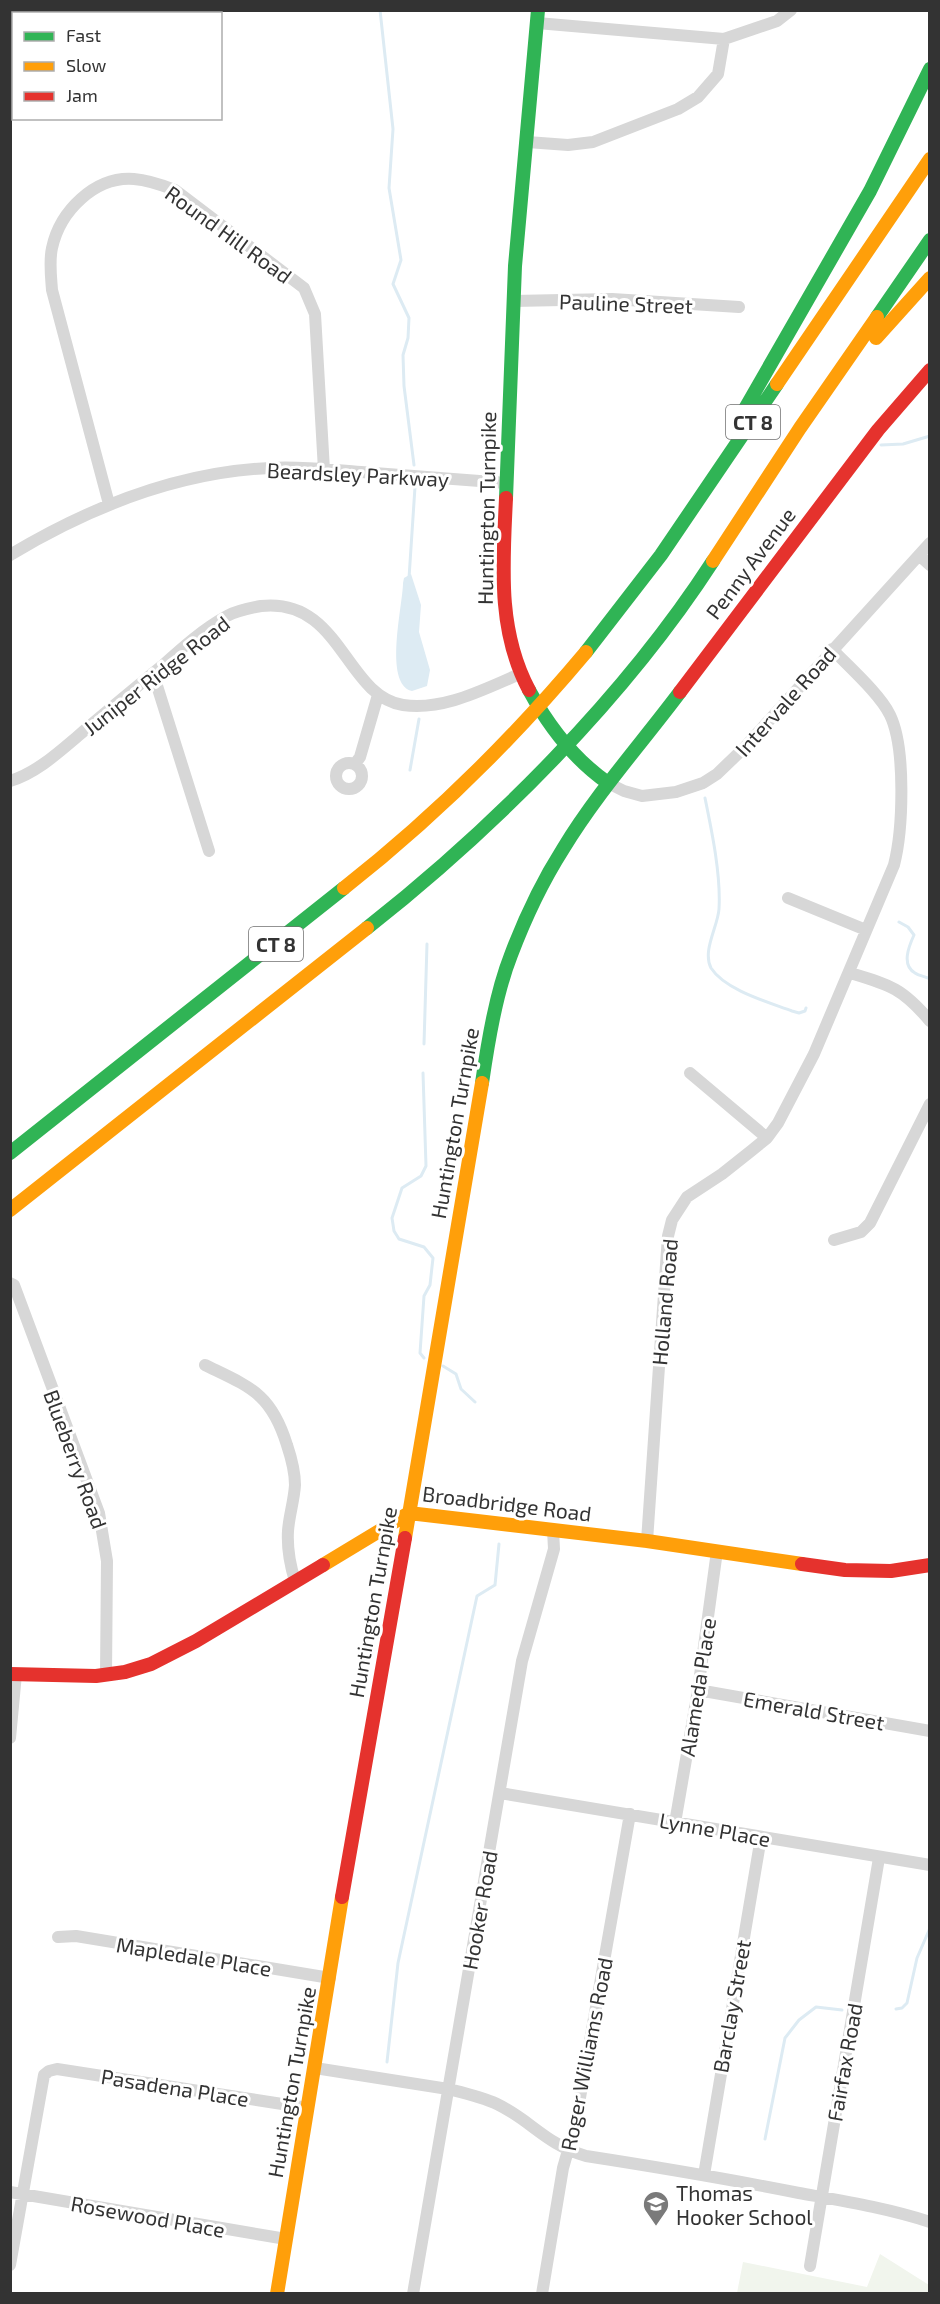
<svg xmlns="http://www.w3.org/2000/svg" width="940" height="2304" font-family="'Exo 2',sans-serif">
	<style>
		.green { fill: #f1f5ed }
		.water { fill: #ddebf3 }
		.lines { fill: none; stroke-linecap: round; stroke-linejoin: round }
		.stream { stroke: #ddebf3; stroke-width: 3 }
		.street { stroke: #d7d7d7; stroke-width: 12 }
		.fast { stroke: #30b455; stroke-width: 14 }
		.slow { stroke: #ff9f0a; stroke-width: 14 }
		.jam { stroke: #e5322d; stroke-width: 14 }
		.labels { text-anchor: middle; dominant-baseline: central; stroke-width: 6; stroke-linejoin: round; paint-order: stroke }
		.shield { fill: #fff; stroke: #707070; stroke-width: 1.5 }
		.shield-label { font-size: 20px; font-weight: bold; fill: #333 }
		.street-label { font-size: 21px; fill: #333; stroke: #fff }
		.poi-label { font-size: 21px; fill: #333; stroke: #fff; text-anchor: start }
	</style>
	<rect width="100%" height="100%" fill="#fff"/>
	<!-- green -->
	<path class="green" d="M880,2254L929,2285V2293H737L743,2262L867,2287Z"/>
	<!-- water -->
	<path class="water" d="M411,574L421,605L419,632L430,670L427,686L412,691C383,684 403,605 403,583L404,578Z"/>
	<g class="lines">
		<!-- stream -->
		<path class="stream" d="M380,10L393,129L389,188L401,260L393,284L409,318L408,338L403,355L404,386L414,465
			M881,445L903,444L930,436
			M409,578L415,487
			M410,770L419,719
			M705,798C712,832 721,875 719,909C718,926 702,951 711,968C725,990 768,1002 792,1011L799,1013L805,1011L806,1008
			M899,922L908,927L914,935C909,946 901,965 915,973C919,976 925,976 930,979
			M424,1044L427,944
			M423,1073L426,1166L421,1176L402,1188L392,1218L394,1231L399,1239L424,1247L433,1258L430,1285L424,1296L420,1353L424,1358
			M443,1366L456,1374L461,1389L475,1402
			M896,2009L902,2008L907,2003L917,1958L930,1928
			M387,2062L398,1963L477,1596L495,1585L499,1544
			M765,2139L785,2038L799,2020L816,2007L842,2010"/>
		<!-- street -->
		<path class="street" d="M537,23L724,39L777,21L791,10
			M527,142L568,145L593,142L678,109L698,97L718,74L724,39
			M513,301L612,299L739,307
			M109,504L52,290C51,276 49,261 52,248C60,211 95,176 134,179C148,180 162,185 175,190L304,288L315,314L324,470
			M10,555C90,507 177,472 270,468C301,466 331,470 361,472C410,476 458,479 506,483
			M919,555L930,565
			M153,673L209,851
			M336 776a13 13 0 1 1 26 0a13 13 0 1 1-26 0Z
			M355,764L360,757L378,695
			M10,781C36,773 58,753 78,736C106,712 134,689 162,666C182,648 203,629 227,616C236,611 250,608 261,606C341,597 345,696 403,705C444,711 484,689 520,674
			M608,783L624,791L642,796L676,792L703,783L717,774L745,747L930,543
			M788,898L866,930
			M850,973C890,985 902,988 930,1021
			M690,1073L767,1138
			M834,1240L861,1232L870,1223L930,1104
			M10,1283L14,1285L99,1513L107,1561L106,1675
			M205,1365C250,1387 271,1393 287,1445C291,1457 295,1472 295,1485C294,1501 289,1516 288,1531C287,1548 290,1565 295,1581
			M647,1541L668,1236L672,1220L687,1197L722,1174L751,1151L767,1138L778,1123L814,1054L894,865C903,830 906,748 890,715C880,694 848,666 832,649
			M698,1690L930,1731
			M10,1738L16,1674
			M500,1793L930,1865
			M675,1823L698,1690L717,1551
			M58,1937L76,1936L330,1978
			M315,2068L448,2089C464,2093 482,2097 497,2104C532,2121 545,2144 586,2156C657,2167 728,2179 799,2193C843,2201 887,2208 930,2222
			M704,2175L761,1837
			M10,2192L286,2239
			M10,2265L44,2075L49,2071L57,2069L308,2108
			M810,2266L879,1858
			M413,2294L522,1661L554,1549L553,1530
			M542,2294L563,2168L575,2126L630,1814"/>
		<!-- fast -->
		<path class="fast" d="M877,317L930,240
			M738,421L870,191L930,69
			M506,498L515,266L538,10
			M586,652L661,555L777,384
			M529,690C548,725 575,760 608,783
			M367,928C495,827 625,697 713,561
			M482,1083C488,1042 496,993 511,955C525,918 542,882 563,849C597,793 641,744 680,692
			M10,1153L344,888"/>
		<!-- slow -->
		<path class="slow" d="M876,338L930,278
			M777,384L930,159
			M713,561L800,428L877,317
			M344,888C433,818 514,738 586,652
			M10,1210L367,928
			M405,1538L482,1083
			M323,1565L409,1513L647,1541L802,1564
			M277,2294L342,1897"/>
		<!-- jam -->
		<path class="jam" d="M506,498C503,564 497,630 529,690
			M680,692L878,430L930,370
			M802,1564L845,1570L891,1571L930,1565
			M10,1674L96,1676L125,1672L151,1664L196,1641L323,1565
			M342,1897L405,1538"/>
	</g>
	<!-- icons -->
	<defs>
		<g id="school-pin" transform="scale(1.35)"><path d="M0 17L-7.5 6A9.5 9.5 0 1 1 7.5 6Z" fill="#7a7a7a" stroke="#fff"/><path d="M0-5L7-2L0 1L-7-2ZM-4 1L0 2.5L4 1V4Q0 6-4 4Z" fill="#fff"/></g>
	</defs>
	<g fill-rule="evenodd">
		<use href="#school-pin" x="656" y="2204"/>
	</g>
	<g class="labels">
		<!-- shield labels -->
		<g class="shield">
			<rect x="726" y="405" width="54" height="34" rx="4.5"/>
			<rect x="249" y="927" width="54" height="34" rx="4.5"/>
		</g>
		<g class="shield-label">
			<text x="753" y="422">CT 8</text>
			<text x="276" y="944">CT 8</text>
		</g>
		<!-- street labels -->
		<g class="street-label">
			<text transform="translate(229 234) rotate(36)">Round Hill Road</text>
			<text transform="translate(626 303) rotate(2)">Pauline Street</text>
			<text transform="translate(358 474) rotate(3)">Beardsley Parkway</text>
			<text transform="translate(486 508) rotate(-89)">Huntington Turnpike</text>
			<text transform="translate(750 563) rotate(-53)">Penny Avenue</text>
			<text transform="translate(156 675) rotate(-38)">Juniper Ridge Road</text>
			<text transform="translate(785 701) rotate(-48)">Intervale Road</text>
			<text transform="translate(454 1123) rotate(-80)">Huntington Turnpike</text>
			<text transform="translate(664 1302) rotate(-85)">Holland Road</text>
			<text transform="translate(76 1459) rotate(70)">Blueberry Road</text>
			<text transform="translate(507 1503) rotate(7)">Broadbridge Road</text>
			<text transform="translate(372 1602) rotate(-80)">Huntington Turnpike</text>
			<text transform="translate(697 1687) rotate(-81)">Alameda Place</text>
			<text transform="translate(814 1710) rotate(10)">Emerald Street</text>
			<text transform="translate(715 1829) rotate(10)">Lynne Place</text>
			<text transform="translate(479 1910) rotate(-80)">Hooker Road</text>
			<text transform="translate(194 1956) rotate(9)">Mapledale Place</text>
			<text transform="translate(731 2006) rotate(-80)">Barclay Street</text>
			<text transform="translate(586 2054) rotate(-79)">Roger Williams Road</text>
			<text transform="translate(844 2062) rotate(-80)">Fairfax Road</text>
			<text transform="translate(291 2082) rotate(-80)">Huntington Turnpike</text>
			<text transform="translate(175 2087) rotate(9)">Pasadena Place</text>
			<text transform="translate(148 2216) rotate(10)">Rosewood Place</text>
		</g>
		<!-- poi labels -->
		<g class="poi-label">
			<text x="676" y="2192">Thomas<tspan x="676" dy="24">Hooker School</tspan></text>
		</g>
	</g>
	<!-- border -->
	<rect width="940" height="2304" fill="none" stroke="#333333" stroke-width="24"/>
	<!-- legend -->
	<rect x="12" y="12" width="210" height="108" fill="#ffffff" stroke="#adadad" stroke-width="1.5"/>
	<rect x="24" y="32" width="30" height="9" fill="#30b455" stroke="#adadad" stroke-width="1.5"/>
	<text x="66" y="42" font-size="18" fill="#333333">Fast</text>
	<rect x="24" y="62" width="30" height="9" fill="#ff9f0a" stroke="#adadad" stroke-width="1.5"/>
	<text x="66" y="72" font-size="18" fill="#333333">Slow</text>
	<rect x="24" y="92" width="30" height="9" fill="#e5322d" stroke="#adadad" stroke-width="1.5"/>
	<text x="66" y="102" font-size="18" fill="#333333">Jam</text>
</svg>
